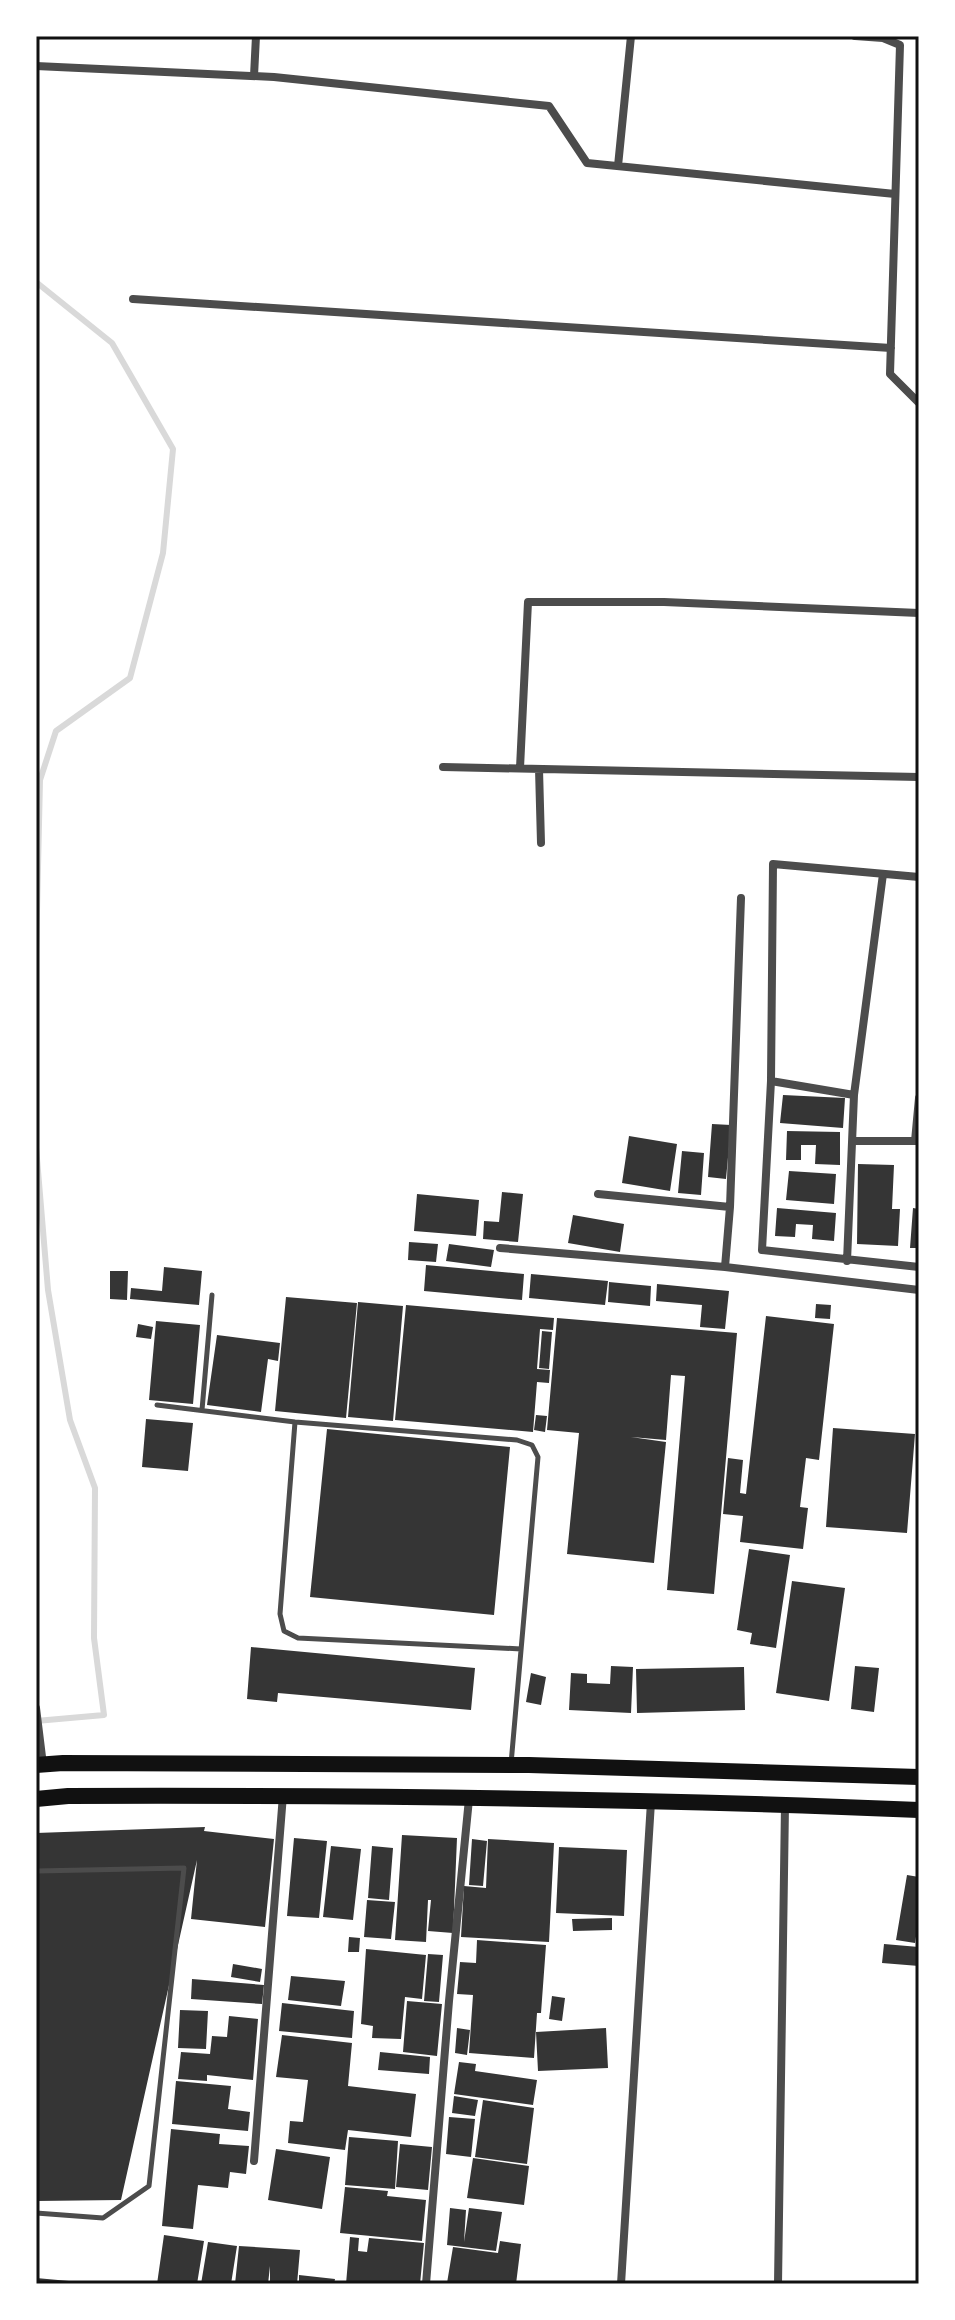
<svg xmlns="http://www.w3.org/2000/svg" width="955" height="2320" font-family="'PT Serif',serif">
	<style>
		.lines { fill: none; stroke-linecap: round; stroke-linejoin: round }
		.stream { stroke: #d9d9d9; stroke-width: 6 }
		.building { fill: #353535 }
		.service { stroke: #4c4c4c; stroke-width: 5 }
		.minor { stroke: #4c4c4c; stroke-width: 8 }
		.primary { stroke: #111; stroke-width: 16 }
		.neatline { fill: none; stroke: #111; stroke-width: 3 }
	</style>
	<rect width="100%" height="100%" fill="#fff"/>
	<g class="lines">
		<!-- stream -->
		<path class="stream" d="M36,282L112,343L173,449L163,553L130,678L56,731L40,780L36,955
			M36,1147L48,1290L70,1420L95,1488L94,1638L104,1715L36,1721"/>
	</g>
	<!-- building -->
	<path class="building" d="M783,1095L845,1098L843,1128L780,1123Z
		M712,1124L731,1125L726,1179L708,1177Z
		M787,1131L840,1132V1165L815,1164L816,1145H801V1160H786Z
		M629,1136L677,1144L670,1191L622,1183Z
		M682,1151L704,1153L701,1195L678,1193Z
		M858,1164L894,1165L892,1209H900L898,1246L857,1244Z
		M789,1171L836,1174L834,1204L786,1200Z
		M502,1192L523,1194L518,1242L483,1239L484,1221L499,1222Z
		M417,1194L479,1200L476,1236L414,1231Z
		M777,1208L836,1213L834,1241L812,1239L813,1225L796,1224L795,1237L775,1236Z
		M913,1208L919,1209V1248H910Z
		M573,1215L624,1224L620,1252L568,1243Z
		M409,1242L438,1244L436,1262L408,1260Z
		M449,1244L494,1250L491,1267L446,1261Z
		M426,1265L524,1274L522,1300L424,1291Z
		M164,1267L202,1271L199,1305L130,1299L131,1288L162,1291Z
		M110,1271H128L127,1300L110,1299Z
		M531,1274L608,1281L605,1305L529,1298Z
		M609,1282L651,1286L650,1306L608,1302Z
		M657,1284L729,1291L725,1329L700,1327L702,1305L656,1301Z
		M286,1297L357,1303L346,1418L275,1411Z
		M358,1302L403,1306L393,1421L348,1417Z
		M816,1304L831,1305L830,1319L815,1318Z
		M406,1305L554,1318L553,1330L540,1329L537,1369L550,1370L549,1383L537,1382L533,1432L395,1420Z
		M766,1316L834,1324L819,1460L806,1458L800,1507L808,1508L803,1549L740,1542L743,1516L723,1514L728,1458L743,1460L740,1493L746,1494Z
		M557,1318L737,1333L714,1594L667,1590L685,1376L671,1375L666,1440L631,1437L666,1442L654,1563L567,1554L579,1433L547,1430Z
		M156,1321L200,1325L193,1404L149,1400Z
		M138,1324L153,1327L151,1339L136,1337Z
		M542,1331L552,1332L549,1369L539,1368Z
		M217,1335L280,1343L278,1361L268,1359L261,1412L207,1405Z
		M536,1415L547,1416L545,1432L534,1430Z
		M146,1419L193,1423L188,1471L142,1467Z
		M833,1428L915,1434L907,1533L826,1527Z
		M327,1429L510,1447L494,1615L310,1597Z
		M749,1549L790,1555L776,1648L750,1644L752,1633L737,1630Z
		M792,1581L845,1588L829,1701L776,1693Z
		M251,1647L475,1668L471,1710L278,1693L277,1702L247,1699Z
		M611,1666L633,1667L631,1713L569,1710L571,1673L587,1674V1683L610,1684Z
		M855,1666L879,1668L874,1712L851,1709Z
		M744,1667L745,1710L637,1713L636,1669Z
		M531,1673L546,1677L541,1705L526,1702Z
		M205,1827L204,1831L274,1839L265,1927L191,1919L197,1860L121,2200L36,2201V1833Z
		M402,1835L457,1838L453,1933L428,1931L431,1900H428L426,1942L395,1940Z
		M294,1838L327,1841L319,1918L287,1916Z
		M472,1839L487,1841L483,1886L469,1885Z
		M488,1839L554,1843L549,1942L461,1937L464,1886L486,1888Z
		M331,1846L361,1849L353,1920L323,1917Z
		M372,1846L393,1848L389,1900L368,1898Z
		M559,1847L627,1850L624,1916L556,1913Z
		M907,1875L919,1877V1917L915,1943L896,1940Z
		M367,1900L395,1902L391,1939L364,1937Z
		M612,1918V1930L573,1931L572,1919Z
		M349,1937L360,1938L359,1952H348Z
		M477,1940L546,1945L541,2013H537L534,2058L469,2053L473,1995L457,1994L460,1962L476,1963Z
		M884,1944L919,1947V1966L882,1963Z
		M366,1949L426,1955L422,1999L405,1997L401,2039L372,2038L373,2026L361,2024Z
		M428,1954L443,1955L439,2002L424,2001Z
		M233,1964L262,1969L260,1982L231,1977Z
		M291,1976L345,1981L341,2006L288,2000Z
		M192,1979L264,1985L262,2004L191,1999Z
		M552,1996L565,1998L562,2021L549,2019Z
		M407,2001L442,2004L437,2056L403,2052Z
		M282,2003L354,2011L352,2038L279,2031Z
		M180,2010L208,2011L206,2049L178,2048Z
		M229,2016L258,2019L253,2080L207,2075V2081L178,2079L181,2052L210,2054L212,2036L227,2037Z
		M457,2028L470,2030L467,2055L455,2053Z
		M606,2028L608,2068L538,2071L536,2032Z
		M282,2035L352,2043L348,2086L416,2094L411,2137L348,2130L345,2150L288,2143L290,2121L303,2122L308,2080L276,2077Z
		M380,2052L430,2057L429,2074L378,2070Z
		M459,2062L476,2064L475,2071L537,2080L533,2105L454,2094Z
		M176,2081L231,2086L228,2109L250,2112L248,2131L172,2124Z
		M454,2096L478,2100L475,2116L452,2113Z
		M483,2100L534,2108L527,2164L475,2157Z
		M449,2117L475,2119L471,2157L446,2154Z
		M171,2129L220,2134L219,2144L249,2146L246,2174L230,2172L228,2188L198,2185L193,2229L162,2226Z
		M349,2137L398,2141L395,2189L345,2185Z
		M400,2144L432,2147L428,2190L396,2187Z
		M276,2149L330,2157L322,2209L268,2200Z
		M473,2158L529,2166L524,2205L467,2198Z
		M345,2187L388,2191L387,2196L426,2200L422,2241L340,2233Z
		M450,2208L466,2210L464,2242L469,2208L502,2212L496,2251L447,2245Z
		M164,2235L204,2241L197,2284H157Z
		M350,2237L359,2238L358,2251L367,2252L369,2238L424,2243L420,2284H346Z
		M500,2241L521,2244L516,2284L447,2283L453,2247L498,2253Z
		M208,2242L237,2246L231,2284H201Z
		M239,2246L300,2250L297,2284H270V2266L268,2284H235Z
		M299,2275L335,2279L334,2284H299Z
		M36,2278L80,2282L79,2284H36Z"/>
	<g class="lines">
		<!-- service -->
		<path class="service" d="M157,1405L295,1422L517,1440L532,1445L538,1457L511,1764
			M202,1410L212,1295
			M295,1422L280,1614L284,1631L298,1638L521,1649
			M36,1871L184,1868L149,2186L103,2218L36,2213"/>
		<!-- minor -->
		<path class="minor" d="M855,36L883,38L900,45L890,374L919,403
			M36,66L274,77L549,106L587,163L895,194
			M254,76L256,36
			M618,166L631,36
			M133,299L891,348
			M443,767L919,777
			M520,768L528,602H664L919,613
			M539,769L541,843
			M919,877L773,864L771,1081L762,1250L919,1267
			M771,1081L854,1095
			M853,1141H919
			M915,1141L919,1098
			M598,1194L730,1207
			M500,1248L725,1267L919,1290
			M847,1261L854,1095L883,874
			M725,1267L730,1207L741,898
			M36,1708L43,1765
			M254,2161L283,1795
			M426,2284L449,2001L469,1799
			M621,2284L651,1802
			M778,2284L785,1805"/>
		<!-- primary -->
		<path class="primary" d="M36,1765L63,1763L529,1765L919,1777
			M36,1799L68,1796C352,1795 636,1798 919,1810"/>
	</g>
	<!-- border -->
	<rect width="955" height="2320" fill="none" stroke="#ffffff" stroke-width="76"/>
	<rect x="38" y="38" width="879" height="2244" class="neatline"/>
</svg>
